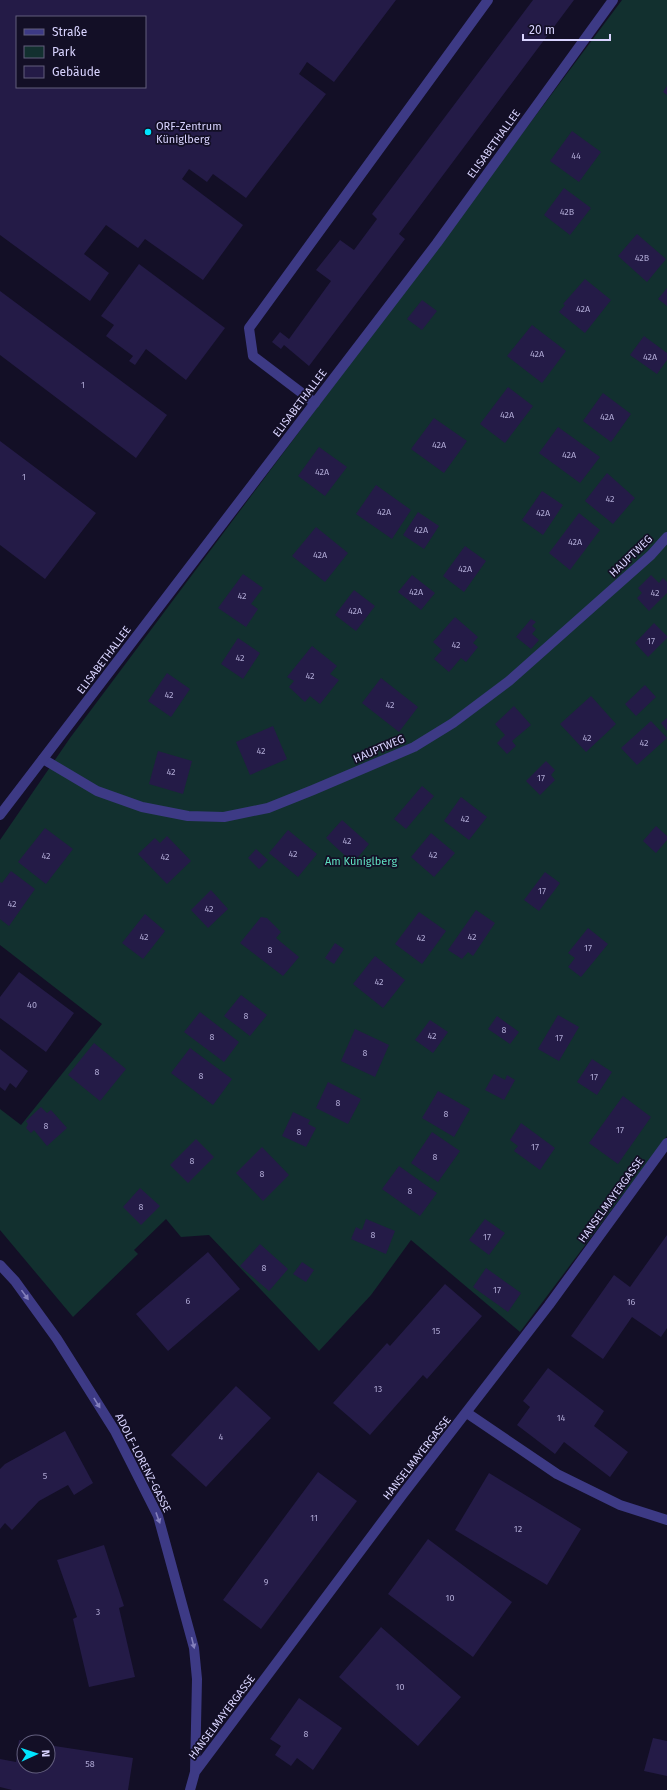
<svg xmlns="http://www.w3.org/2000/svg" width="667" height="1790" font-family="'Fira Sans',sans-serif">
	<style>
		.green { fill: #12302f }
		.building { fill: #241b47; fill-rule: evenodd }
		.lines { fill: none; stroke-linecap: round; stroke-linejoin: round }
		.lane { stroke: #3d3a85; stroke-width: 10 }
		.street { stroke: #3d3a85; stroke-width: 10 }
		.oneway { fill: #837fbc }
		.poi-dot { fill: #00e5ff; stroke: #130f26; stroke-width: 1.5 }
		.labels { text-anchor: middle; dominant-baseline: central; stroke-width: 3.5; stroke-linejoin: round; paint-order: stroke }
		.number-label { font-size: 9px; fill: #aca6d1 }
		.poi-label { font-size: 11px; fill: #d9d4ff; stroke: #130f26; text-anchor: start }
		.street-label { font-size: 11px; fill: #d9d4ff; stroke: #130f26 }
		.park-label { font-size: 11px; fill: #5fe0c0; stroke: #130f26 }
	</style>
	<rect width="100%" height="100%" fill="#130f26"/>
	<!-- green -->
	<path class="green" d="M622,0H667V1136L520,1332L411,1240L371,1295L319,1351L209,1235L181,1237L166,1219L134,1250L138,1254L73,1317L0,1230V1109L21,1125L102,1024L0,945V840L70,738Z"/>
	<!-- building -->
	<path class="building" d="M0,0H396L334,82L307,62L299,74L326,94L246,198L213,174L207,182L189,169L182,179L243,225L203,280L145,239L138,248L106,225L84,254L109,273L90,301L0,235ZM17,17H145V87H17Z
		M533,0H574L399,234L405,239L309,366L284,345L281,349L272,342L280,332L289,339L331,281L316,270L340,240L354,250L377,219L372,214Z
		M667,86V95L663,92Z
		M572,131L601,152L579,182L550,161Z
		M564,188L591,208L570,235L544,215Z
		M637,234L666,259L647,282L618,256Z
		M139,264L225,328L186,380L146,349L135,365L129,361L133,356L106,336L114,325L101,316Z
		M585,279L611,300L585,333L559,312L565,305L563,304Z
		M667,288V306L658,299Z
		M0,291L167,415L136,458L0,355Z
		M422,300L437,311L422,330L407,319Z
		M532,325L566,351L542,383L507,356Z
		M644,336L667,353V360L657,374L630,355Z
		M508,387L533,406L505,443L480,424Z
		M603,393L631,414L611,442L583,421Z
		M434,418L467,441L444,473L411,449Z
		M558,427L600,457L580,483L539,453Z
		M0,441L96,513L45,579L0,545Z
		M319,447L347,467L325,496L298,476Z
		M607,473L635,498L613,524L585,501Z
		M376,485L411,510L392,539L356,514Z
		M542,491L563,505L543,535L522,520Z
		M418,512L439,526L424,549L403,535Z
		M579,513L600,530L570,570L549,553Z
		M316,527L348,553L325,582L292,556Z
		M465,546L486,561L464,592L443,576Z
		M243,574L263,588L251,604L258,609L246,627L218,608Z
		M412,575L435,593L421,610L398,592Z
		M651,575L659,583L663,578L667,582V593L649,611L637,598L642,593L638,588Z
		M354,590L375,606L356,631L335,615Z
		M455,617L478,637L473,643L478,647L466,662L461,658L449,672L434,659L442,650L433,642Z
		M531,619L536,622L532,626L536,629L532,634L539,640L531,649L516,637Z
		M654,623L667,636V638L648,657L635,643Z
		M238,638L260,653L243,679L221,664Z
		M312,646L337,666L330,674L339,680L320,704L310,696L305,702L289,687L294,681L287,677Z
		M167,673L190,689L171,717L148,701Z
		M381,678L418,707L399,732L362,703Z
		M645,685L656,697L636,716L625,704Z
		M591,696L616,724L586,752L560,724Z
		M514,706L531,725L512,741L516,746L507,754L497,743L505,735L495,724Z
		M667,718V731L661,723Z
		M651,721L667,738L637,765L621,748Z
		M273,726L287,759L250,775L236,742Z
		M158,751L192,761L183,794L149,784Z
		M546,761L555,770L551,775L555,780L540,795L526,781Z
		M422,786L434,796L406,829L394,819Z
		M461,797L487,817L469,840L444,821Z
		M342,820L369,844L353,863L326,838Z
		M656,826L667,836V840L656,853L643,841Z
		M45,828L73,849L46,884L18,862Z
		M288,830L317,854L298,877L269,853Z
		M431,833L455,853L434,877L411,857Z
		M167,836L191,861L167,884L138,854L155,838L160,843Z
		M256,849L268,860L259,869L248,858Z
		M11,871L35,889L9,926L0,919V882L2,883Z
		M545,872L560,883L539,911L524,900Z
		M211,890L228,909L208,928L191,910Z
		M476,910L495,923L473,956L468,952L462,959L448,950Z
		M419,912L446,931L422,964L395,944Z
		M145,914L165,931L143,959L122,943Z
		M261,917L267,918L281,932L276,938L299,957L283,976L240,943Z
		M588,928L608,944L581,977L568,967L575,958L568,953Z
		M335,943L344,949L334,964L325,958Z
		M375,956L405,980L383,1008L353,984Z
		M19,972L74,1013L46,1052L0,1018V997Z
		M241,995L267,1015L250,1036L224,1016Z
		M200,1012L239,1042L224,1062L184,1032Z
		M558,1015L579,1027L559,1061L538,1049Z
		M497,1016L519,1032L510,1044L488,1029Z
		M430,1020L448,1032L433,1053L415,1040Z
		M355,1029L389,1045L375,1077L341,1061Z
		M94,1043L126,1069L100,1101L68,1075Z
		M190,1048L232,1079L213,1105L171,1073Z
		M0,1049L28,1071L16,1088L10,1083L5,1091L0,1087Z
		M592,1059L612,1072L597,1095L577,1082Z
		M494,1074L505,1080L507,1075L515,1080L504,1100L485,1090Z
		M328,1082L361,1099L348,1124L316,1108Z
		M438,1091L470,1109L454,1137L422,1118Z
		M623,1096L651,1117L618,1164L589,1143Z
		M41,1107L47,1113L51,1110L67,1128L47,1146L34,1130L31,1133L26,1128L28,1124L26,1121Z
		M293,1112L310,1120L308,1124L316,1128L306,1147L282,1136Z
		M521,1123L555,1148L540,1170L514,1151L518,1146L510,1140Z
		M432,1132L460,1151L438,1182L411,1163Z
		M196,1139L214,1157L188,1183L170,1165Z
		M262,1147L289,1175L263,1201L236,1173Z
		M399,1166L437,1193L420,1216L382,1189Z
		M140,1188L160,1206L141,1225L123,1207Z
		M366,1219L395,1231L386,1254L351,1239L356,1227L362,1230Z
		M485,1219L505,1233L489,1255L469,1240Z
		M667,1235V1328L661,1337L632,1317L603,1359L571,1336L614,1275L630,1287Z
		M260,1244L288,1269L269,1291L240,1266Z
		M208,1252L240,1289L168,1351L136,1314Z
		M302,1262L314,1270L306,1282L293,1274Z
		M486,1268L521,1293L508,1312L473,1287Z
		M445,1284L482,1316L427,1379L423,1375L370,1435L333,1403L387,1343L390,1346Z
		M548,1368L604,1411L594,1426L628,1452L610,1477L564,1442L555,1454L517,1425L530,1407L523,1401Z
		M236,1386L271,1418L206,1487L171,1455Z
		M65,1431L93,1483L74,1495L68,1485L39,1501L12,1530L5,1523L0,1529V1469L5,1464Z
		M318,1472L357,1501L261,1629L223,1600Z
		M489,1473L581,1529L547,1585L455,1530Z
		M428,1539L512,1602L473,1657L388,1594Z
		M104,1545L124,1606L119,1608L135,1677L89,1687L73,1619L77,1617L57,1560Z
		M381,1627L461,1697L418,1746L339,1677Z
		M299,1698L342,1728L313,1770L297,1758L291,1766L275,1755L281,1746L270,1739Z
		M653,1738L667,1741V1776L644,1771Z
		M19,1740L24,1741V1766H48V1745L133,1758L128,1790H12L0,1787V1759L16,1762Z"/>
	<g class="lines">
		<!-- lane -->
		<path class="lane" d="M315,403L253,356L249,328L488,0
			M43,759L97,791L142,807L188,816L224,817L268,808L313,790L414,747L453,723L509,681L651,555L667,537
			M467,1413L557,1474L620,1505L667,1520"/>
		<!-- street -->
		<path class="street" d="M0,815L437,243L613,0
			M0,1265L15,1281L57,1339L115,1431L158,1516L194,1648L197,1679L195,1772
			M190,1790L195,1772L403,1494L549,1305L667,1143"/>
	</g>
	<!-- one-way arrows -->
	<defs><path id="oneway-solid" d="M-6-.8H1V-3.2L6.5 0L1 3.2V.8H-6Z"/></defs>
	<g class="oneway">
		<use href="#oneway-solid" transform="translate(25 1295) rotate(54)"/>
		<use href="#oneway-solid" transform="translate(97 1403) rotate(58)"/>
		<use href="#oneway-solid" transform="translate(158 1518) rotate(70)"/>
		<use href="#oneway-solid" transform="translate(193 1643) rotate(76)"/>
	</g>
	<!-- markers -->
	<circle class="poi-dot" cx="148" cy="132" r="4"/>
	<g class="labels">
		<!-- number labels -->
		<g class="number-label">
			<text x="576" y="156">44</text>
			<text x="567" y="212">42B</text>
			<text x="642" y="258">42B</text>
			<text x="583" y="309">42A</text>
			<text x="537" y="354">42A</text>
			<text x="650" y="357">42A</text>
			<text x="83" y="385">1</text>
			<text x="507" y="415">42A</text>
			<text x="607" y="417">42A</text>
			<text x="439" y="445">42A</text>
			<text x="569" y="455">42A</text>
			<text x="322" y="472">42A</text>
			<text x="24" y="477">1</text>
			<text x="610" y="499">42</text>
			<text x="384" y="512">42A</text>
			<text x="543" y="513">42A</text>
			<text x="421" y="530">42A</text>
			<text x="575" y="542">42A</text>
			<text x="320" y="555">42A</text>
			<text x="465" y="569">42A</text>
			<text x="416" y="592">42A</text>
			<text x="655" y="593">42</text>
			<text x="242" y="596">42</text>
			<text x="355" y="611">42A</text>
			<text x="651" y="641">17</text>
			<text x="456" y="645">42</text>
			<text x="240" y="658">42</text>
			<text x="310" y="676">42</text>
			<text x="169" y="695">42</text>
			<text x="390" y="705">42</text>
			<text x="587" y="738">42</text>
			<text x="644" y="743">42</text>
			<text x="261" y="751">42</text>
			<text x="171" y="772">42</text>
			<text x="541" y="778">17</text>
			<text x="465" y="819">42</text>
			<text x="347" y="841">42</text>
			<text x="293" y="854">42</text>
			<text x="433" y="855">42</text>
			<text x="46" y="856">42</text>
			<text x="165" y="857">42</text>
			<text x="542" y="891">17</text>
			<text x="12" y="904">42</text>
			<text x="209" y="909">42</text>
			<text x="144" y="937">42</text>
			<text x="472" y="937">42</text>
			<text x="421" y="938">42</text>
			<text x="588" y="948">17</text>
			<text x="270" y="950">8</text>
			<text x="379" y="982">42</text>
			<text x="32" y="1005">40</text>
			<text x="246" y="1016">8</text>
			<text x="504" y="1030">8</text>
			<text x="432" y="1036">42</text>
			<text x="212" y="1037">8</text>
			<text x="559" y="1038">17</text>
			<text x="365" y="1053">8</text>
			<text x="97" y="1072">8</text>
			<text x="201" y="1076">8</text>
			<text x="594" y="1077">17</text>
			<text x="338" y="1103">8</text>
			<text x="446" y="1114">8</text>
			<text x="46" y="1126">8</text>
			<text x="620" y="1130">17</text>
			<text x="299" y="1132">8</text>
			<text x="535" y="1147">17</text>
			<text x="435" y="1157">8</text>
			<text x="192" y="1161">8</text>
			<text x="262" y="1174">8</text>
			<text x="410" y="1191">8</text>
			<text x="141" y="1207">8</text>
			<text x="373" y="1235">8</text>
			<text x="487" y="1237">17</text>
			<text x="264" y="1268">8</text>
			<text x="497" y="1290">17</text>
			<text x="188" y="1301">6</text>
			<text x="631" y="1302">16</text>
			<text x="436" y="1331">15</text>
			<text x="378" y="1389">13</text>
			<text x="561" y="1418">14</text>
			<text x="221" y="1437">4</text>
			<text x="45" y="1476">5</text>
			<text x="314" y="1518">11</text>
			<text x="518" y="1529">12</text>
			<text x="266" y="1582">9</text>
			<text x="450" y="1598">10</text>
			<text x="98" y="1612">3</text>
			<text x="400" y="1687">10</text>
			<text x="306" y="1734">8</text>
			<text x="90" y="1764">58</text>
		</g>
		<!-- poi labels -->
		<g class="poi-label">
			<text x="156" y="126">ORF-Zentrum<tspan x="156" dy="13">Küniglberg</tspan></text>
		</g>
		<!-- street labels -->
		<g class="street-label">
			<text transform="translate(494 144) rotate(-54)">ELISABETHALLEE</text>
			<text transform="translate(300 403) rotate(-53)">ELISABETHALLEE</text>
			<text transform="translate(631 556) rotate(-44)">HAUPTWEG</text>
			<text transform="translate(104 660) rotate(-53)">ELISABETHALLEE</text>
			<text transform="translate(379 749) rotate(-23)">HAUPTWEG</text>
			<text transform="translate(611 1200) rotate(-54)">HANSELMAYERGASSE</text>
			<text transform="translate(417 1458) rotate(-52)">HANSELMAYERGASSE</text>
			<text transform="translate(143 1463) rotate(63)">ADOLF-LORENZ-GASSE</text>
			<text transform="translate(222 1717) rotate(-53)">HANSELMAYERGASSE</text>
		</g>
		<!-- park labels -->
		<g class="park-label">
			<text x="361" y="861">Am Küniglberg</text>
		</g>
	</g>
	<!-- legend -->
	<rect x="16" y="16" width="130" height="72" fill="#130f26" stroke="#625e7d"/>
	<rect x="24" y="29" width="20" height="6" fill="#3d3a85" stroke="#625e7d"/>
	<text x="52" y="36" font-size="12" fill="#d9d4ff">Straße</text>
	<rect x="24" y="46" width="20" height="12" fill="#12302f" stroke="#625e7d"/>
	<text x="52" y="56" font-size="12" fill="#d9d4ff">Park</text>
	<rect x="24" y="66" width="20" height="12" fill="#241b47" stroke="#625e7d"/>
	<text x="52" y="76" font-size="12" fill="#d9d4ff">Gebäude</text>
	<!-- north arrow -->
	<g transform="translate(36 1754) rotate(87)"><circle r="19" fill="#130f26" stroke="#625e7d"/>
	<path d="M0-3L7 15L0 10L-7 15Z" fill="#00e5ff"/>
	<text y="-6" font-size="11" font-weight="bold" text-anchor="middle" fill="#d9d4ff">N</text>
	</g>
	<!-- scale -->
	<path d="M523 34v6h87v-6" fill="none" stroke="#d9d4ff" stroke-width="2"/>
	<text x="529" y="34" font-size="12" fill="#d9d4ff" stroke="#130f26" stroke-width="3" paint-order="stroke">20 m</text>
</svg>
